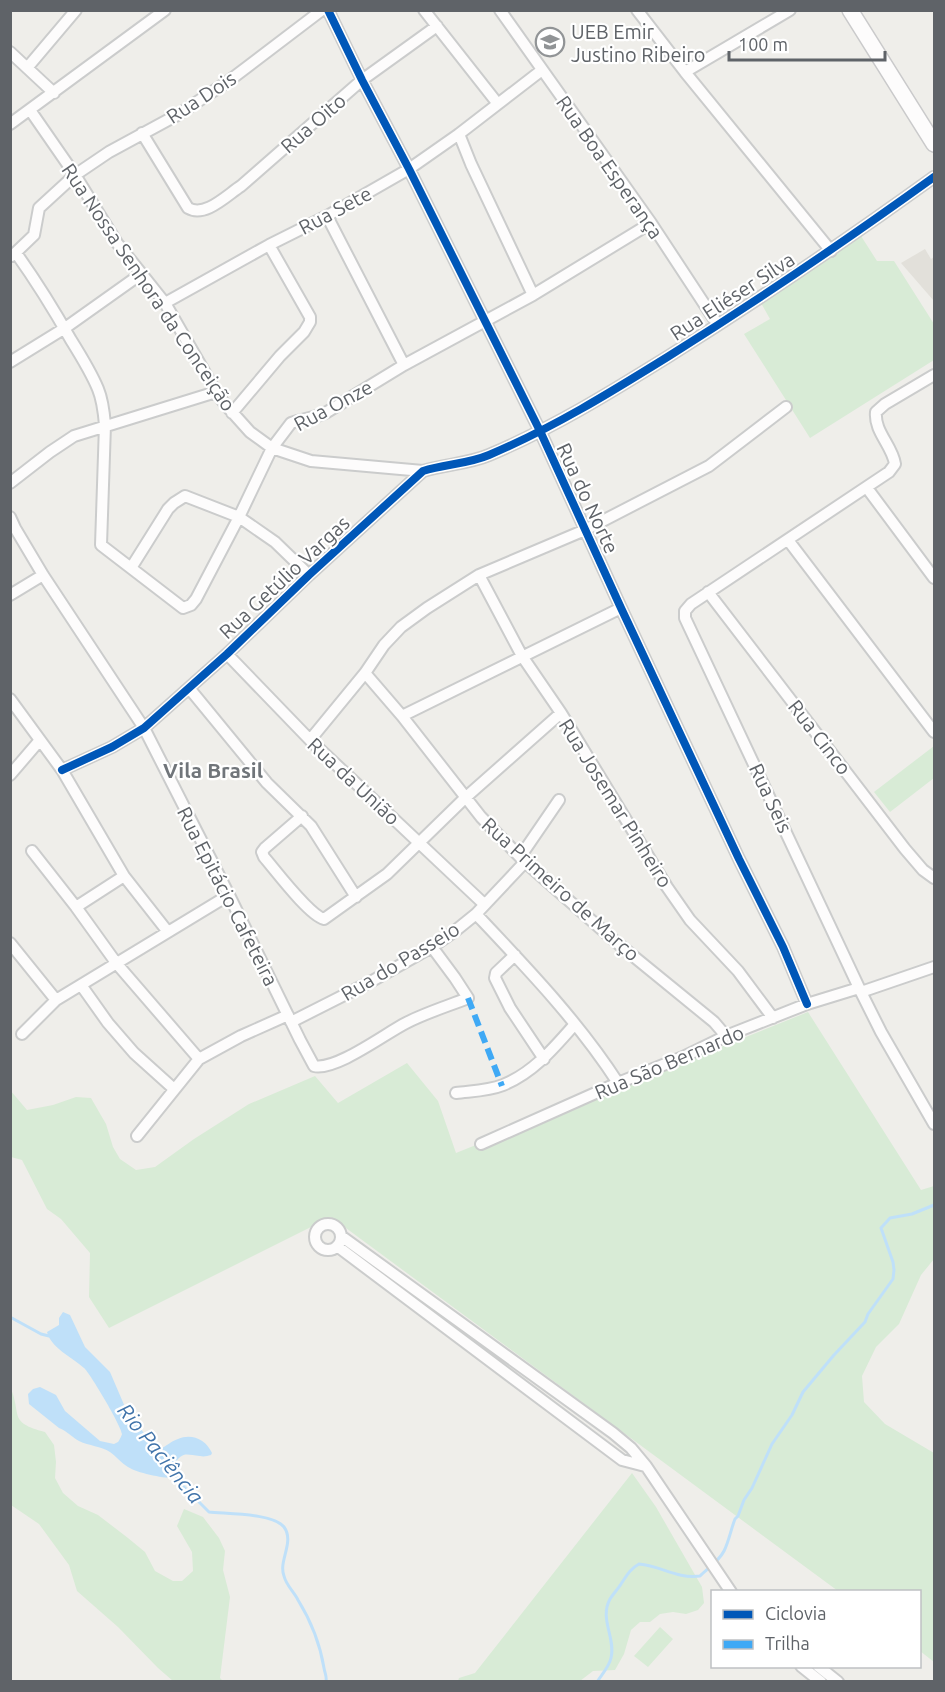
<svg xmlns="http://www.w3.org/2000/svg" width="945" height="1692" font-family="Ubuntu,sans-serif">
	<style>
		.education { fill: #e2e0da }
		.green { fill: #d8ebd6 }
		.water { fill: #bfe0f9 }
		.lines { fill: none; stroke-linecap: round; stroke-linejoin: round }
		.stream { stroke: #bfe0f9; stroke-width: 3 }
		.street-casing { stroke: #cbcccc; stroke-width: 14 }
		.secondary-casing { stroke: #cacacb; stroke-width: 18 }
		.street { stroke: #fdfcfc; stroke-width: 10 }
		.secondary { stroke: #fdfcfc; stroke-width: 15 }
		.quiet { stroke: #3fa9f5; stroke-width: 6; stroke-dasharray: 12 6; stroke-linecap: butt }
		.cycleway-casing { stroke: #fff; stroke-width: 11 }
		.cycleway { stroke: #0057b8; stroke-width: 8 }
		.labels { text-anchor: middle; dominant-baseline: central; stroke-width: 4.5; stroke-linejoin: round; paint-order: stroke }
		.poi-label { font-size: 20px; fill: #5f6368; stroke: #fff; text-anchor: start }
		.street-label { font-size: 20px; fill: #5f6368; stroke: #fff }
		.neighbourhood-label { font-size: 21px; font-weight: bold; fill: #70757a; stroke: #fff }
		.water-label { font-size: 21px; font-style: italic; fill: #4174aa; stroke: #fff }
	</style>
	<rect width="100%" height="100%" fill="#efeeea"/>
	<!-- education -->
	<path class="education" d="M925,249L931,259L934,257V301L901,263Z"/>
	<!-- green -->
	<path class="green" d="M861,236L877,261H894L934,324V360L810,438L744,334L770,319L761,303Z
		M934,746V778L890,812L874,792Z
		M808,1012L921,1190L934,1186V1259L921,1275L899,1324L876,1347L862,1376L864,1402L885,1424L934,1453V1662L920,1651V1592L838,1591L331,1217L109,1328L89,1297L90,1253L61,1219L47,1209L22,1160L11,1157L10,1090L27,1110L53,1105L76,1097L91,1098L106,1124L113,1147L120,1159L136,1170L155,1167L194,1139L249,1104L315,1076L338,1103L407,1063L438,1101L456,1153Z
		M11,1389C22,1416 8,1422 45,1432L54,1445L56,1462L55,1478L63,1493L78,1506L98,1515L128,1538L145,1552L155,1571L173,1581H182L193,1571L192,1552L177,1526L184,1509L203,1517L219,1538L225,1551L223,1570L230,1597L220,1678L223,1681H173L158,1668L118,1627L77,1591L69,1565L39,1524L11,1505Z
		M632,1473L656,1507L702,1587L704,1603L698,1610L686,1614L673,1612L660,1614L650,1622H640L631,1630L624,1654L615,1670L593,1671L580,1681H458L459,1678L475,1673Z
		M660,1627L673,1639L648,1667L634,1656Z"/>
	<!-- water -->
	<path class="water" d="M63,1312L70,1315L85,1347L110,1372L125,1407L151,1443L160,1449C167,1446 171,1441 178,1439C191,1433 206,1439 212,1453L211,1455C207,1456 204,1457 200,1456C186,1455 183,1450 173,1466L174,1470L173,1478C162,1478 137,1473 128,1467C121,1463 116,1456 110,1452C101,1446 89,1446 79,1441C72,1437 67,1431 59,1428L29,1404L28,1394L33,1389L40,1387L56,1395L65,1411L100,1441L114,1444L118,1442C119,1441 122,1435 122,1434C122,1427 90,1373 84,1368C72,1357 51,1348 47,1332L59,1325V1318Z"/>
	<g class="lines">
		<!-- stream -->
		<path class="stream" d="M10,1317L41,1334L49,1336
			M173,1472L183,1486L209,1512C226,1514 273,1513 284,1527C295,1542 278,1561 284,1576C286,1585 294,1592 298,1600C311,1621 320,1644 324,1668C325,1674 327,1676 326,1682
			M597,1682C602,1674 609,1667 611,1658C616,1638 599,1619 610,1599C613,1594 618,1589 621,1584C627,1575 630,1569 639,1564C662,1566 676,1579 700,1576C708,1568 719,1561 724,1551C729,1541 731,1529 735,1519L738,1516L744,1500L752,1488L772,1444L792,1415L803,1392L834,1355L865,1322L868,1314L893,1279L894,1270L893,1262L881,1228L890,1218L912,1214L934,1205"/>
		<!-- street casing -->
		<g class="street-casing">
			<path id="street" d="M328,10L362,80L409,169L540,431L621,608L739,859L783,947L807,1004
				M424,10L498,104
				M500,10L651,223L718,325
				M637,10L685,72L831,251
				M10,52L54,93
				M27,68L76,10
				M685,72L790,10
				M30,110L75,175L117,243L165,303L216,392L224,403L250,432L272,448L311,461L423,471
				M10,124L165,10
				M142,133L188,208C205,218 227,195 241,186L362,80L437,26
				M459,134L471,164L533,295
				M327,216L404,365
				M16,253C36,281 54,310 71,340C81,356 91,372 98,389C103,401 104,413 105,425L101,545L183,608L191,605L196,599L239,517L272,448L291,423C303,418 314,419 327,412L404,365L533,295L651,223
				M12,256L34,235L39,208L75,175L109,152L179,114L230,80L322,10
				M165,303L269,245L327,216L409,169L459,134L542,70
				M10,362L65,328L141,274
				M934,375L885,404L876,412C874,432 892,445 895,464L889,472L691,604L685,611V618L861,992L881,1032L934,1124
				M232,413L280,356L304,332L310,322V317L269,245
				M10,483L50,452L74,436L216,392
				M867,488L934,578
				M10,517L15,528L43,575L144,728L229,895L300,1040L314,1066C336,1071 386,1033 406,1023C425,1013 448,1006 468,998L455,978L432,947
				M788,540L934,732
				M131,568L168,509L174,503L185,496L239,517L275,542L309,575
				M479,575L522,656L561,713L667,887L690,920L738,971L773,1018
				M708,592L905,849L923,870L934,878
				M10,595L43,575
				M227,654L310,740L484,904
				M365,673L402,716L481,817L525,862L616,942L714,1022L726,1036
				M189,688L267,783L311,826L356,897
				M10,699L62,770L124,876L168,932
				M402,716L621,608
				M310,740L365,673L384,645L401,627L427,608L479,575L585,530L709,466L786,407
				M62,770L112,747L144,728L227,654L309,575L423,471C445,464 468,464 489,455C553,428 611,392 669,356C760,299 848,239 934,177
				M10,775L40,740
				M302,816L265,848L262,852L264,857C276,871 309,915 324,919L387,874L465,798L561,713
				M32,851L76,907L117,964L199,1059
				M520,857L559,800
				M76,907L124,876
				M476,914C526,967 578,1021 618,1083
				M10,943L56,1000
				M515,955L496,973L495,978L510,1008L544,1059
				M81,985L108,1023L134,1053L174,1089
				M861,992L934,967
				M291,1022L372,981L432,947L455,931L476,914L525,862
				M22,1034L56,1000L229,895
				M456,1093C471,1091 488,1091 503,1085C533,1073 554,1048 575,1024
				M137,1136L199,1059L241,1036L288,1015
				M481,1144L618,1083L683,1057L726,1036L807,1004L859,988
				M315 1237a13 13 0 1 1 26 0a13 13 0 1 1-26 0Z
				M341,1236L613,1433L631,1448L646,1466L731,1592
				M337,1246L622,1460L645,1466
				M801,1666L821,1682
				M818,1666L838,1682"/>
		</g>
		<!-- secondary casing -->
		<g class="secondary-casing">
			<path id="secondary" d="M850,10L934,144"/>
		</g>
		<!-- street -->
		<use href="#street" class="street"/>
		<!-- secondary -->
		<use href="#secondary" class="secondary"/>
		<!-- quiet -->
		<path class="quiet" d="M468,998L502,1086
			M837,1682V1681"/>
		<!-- cycleway casing -->
		<g class="cycleway-casing">
			<path id="cycleway" d="M328,10L362,80L409,169L540,431L621,608L739,859L783,947L807,1004
				M62,770L112,747L144,728L227,654L309,575L423,471C445,464 468,464 489,455C553,428 611,392 669,356C760,299 848,239 934,177"/>
		</g>
		<!-- cycleway -->
		<use href="#cycleway" class="cycleway"/>
	</g>
	<!-- icons -->
	<defs>
		<g id="school-ring" transform="scale(1.5)"><circle r="9.5" fill="#fff" stroke="#919496" stroke-width="1.5"/><path d="M0-5L7-2L0 1L-7-2ZM-4 1L0 2.5L4 1V4Q0 6-4 4Z" fill="#919496"/></g>
	</defs>
	<g fill-rule="evenodd">
		<use href="#school-ring" x="550" y="42"/>
	</g>
	<g class="labels">
		<!-- poi labels -->
		<g class="poi-label">
			<text x="571" y="31">UEB Emir<tspan x="571" dy="23">Justino Ribeiro</tspan></text>
		</g>
		<!-- street labels -->
		<g class="street-label">
			<text transform="translate(201 97) rotate(-33)">Rua Dois</text>
			<text transform="translate(313 123) rotate(-41)">Rua Oito</text>
			<text transform="translate(610 167) rotate(55)">Rua Boa Esperança</text>
			<text transform="translate(335 210) rotate(-28)">Rua Sete</text>
			<text transform="translate(149 287) rotate(56)">Rua Nossa Senhora da Conceição</text>
			<text transform="translate(732 296) rotate(-33)">Rua Eliéser Silva</text>
			<text transform="translate(333 405) rotate(-28)">Rua Onze</text>
			<text transform="translate(588 498) rotate(65)">Rua do Norte</text>
			<text transform="translate(284 577) rotate(-43)">Rua Getúlio Vargas</text>
			<text transform="translate(820 737) rotate(52)">Rua Cinco</text>
			<text transform="translate(354 781) rotate(43)">Rua da União</text>
			<text transform="translate(771 798) rotate(65)">Rua Seis</text>
			<text transform="translate(616 803) rotate(58)">Rua Josemar Pinheiro</text>
			<text transform="translate(561 889) rotate(42)">Rua Primeiro de Março</text>
			<text transform="translate(228 896) rotate(63)">Rua Epitácio Cafeteira</text>
			<text transform="translate(400 961) rotate(-31)">Rua do Passeio</text>
			<text transform="translate(669 1062) rotate(-23)">Rua São Bernardo</text>
		</g>
		<!-- neighbourhood labels -->
		<g class="neighbourhood-label">
			<text x="213" y="770">Vila Brasil</text>
		</g>
		<!-- water labels -->
		<g class="water-label">
			<text transform="translate(161 1453) rotate(51)">Rio Paciência</text>
		</g>
	</g>
	<!-- border -->
	<rect width="945" height="1692" fill="none" stroke="#5f6368" stroke-width="24"/>
	<!-- legend -->
	<rect x="711" y="1590" width="210" height="78" fill="#ffffff" stroke="#bfc1c3" stroke-width="1.5"/>
	<rect x="723" y="1610" width="30" height="9" fill="#0057b8" stroke="#bfc1c3" stroke-width="1.5"/>
	<text x="765" y="1620" font-size="18" fill="#5f6368">Ciclovia</text>
	<rect x="723" y="1640" width="30" height="9" fill="#3fa9f5" stroke="#bfc1c3" stroke-width="1.5"/>
	<text x="765" y="1650" font-size="18" fill="#5f6368">Trilha</text>
	<!-- scale -->
	<path d="M729 51v9h156v-9" fill="none" stroke="#5f6368" stroke-width="3"/>
	<text x="738" y="51" font-size="18" fill="#5f6368" stroke="#ffffff" stroke-width="4.5" paint-order="stroke">100 m</text>
</svg>
